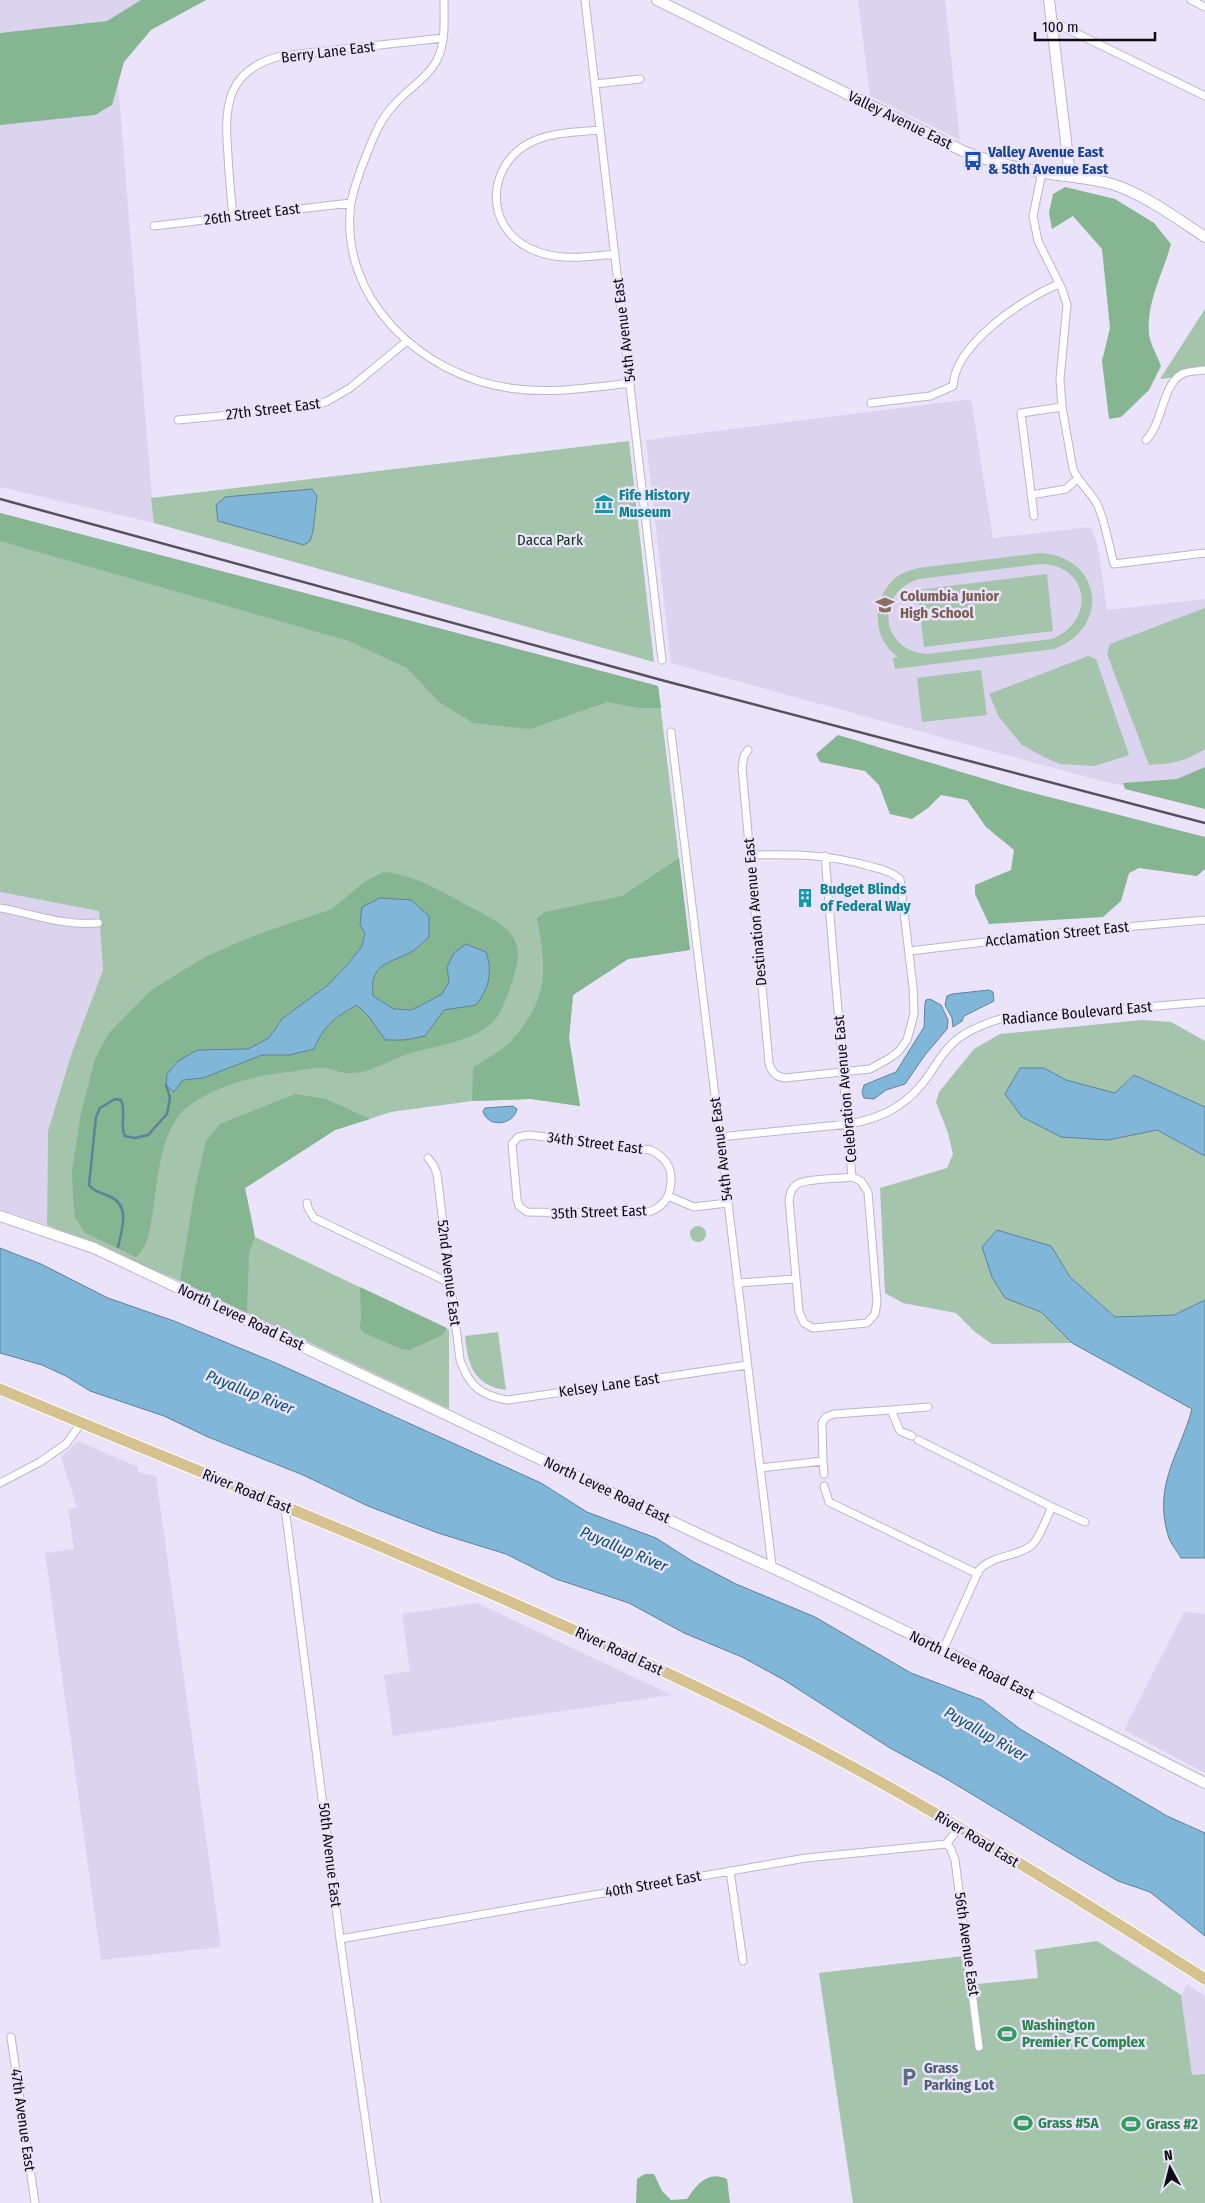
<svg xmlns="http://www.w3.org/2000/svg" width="1205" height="2203" font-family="'Fira Sans Condensed',sans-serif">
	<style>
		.built { fill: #dcd4ef }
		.green { fill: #a4c4ab; fill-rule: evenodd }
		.forest { fill: #85b591; fill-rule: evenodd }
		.water { fill: #80b6d7; stroke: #5e829c }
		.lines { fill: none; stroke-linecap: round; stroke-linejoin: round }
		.stream { stroke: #5e829c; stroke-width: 2.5 }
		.street-casing { stroke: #bcb6ca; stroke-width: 9 }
		.secondary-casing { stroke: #bcb6ca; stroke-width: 12 }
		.primary-casing { stroke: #fff; stroke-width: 13 }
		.street { stroke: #fff; stroke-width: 7 }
		.secondary { stroke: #fff; stroke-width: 10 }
		.primary { stroke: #d6c28e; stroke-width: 11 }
		.rail { stroke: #54505c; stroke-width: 2.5 }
		.labels { text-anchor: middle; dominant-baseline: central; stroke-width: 5; stroke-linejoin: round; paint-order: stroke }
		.street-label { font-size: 15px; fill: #0d0a11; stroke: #eae3f9 }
		.transit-label { font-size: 15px; font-weight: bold; fill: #164399; stroke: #eae3f9; text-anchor: start }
		.culture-label { font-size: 15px; font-weight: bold; fill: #0d838f; stroke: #eae3f9; text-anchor: start }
		.park-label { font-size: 15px; fill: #0e341b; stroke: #eae3f9 }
		.education-label { font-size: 15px; font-weight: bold; fill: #785e54; stroke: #eae3f9; text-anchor: start }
		.leisure-label { font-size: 15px; font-weight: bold; fill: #27864d; stroke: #eae3f9; text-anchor: start }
		.service-label { font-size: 15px; font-weight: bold; fill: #4e5e75; stroke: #eae3f9; text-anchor: start }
		.water-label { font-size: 16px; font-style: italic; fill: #0b4f70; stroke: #eae3f9 }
	</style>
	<rect width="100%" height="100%" fill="#eae3f9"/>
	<!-- built -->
	<path class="built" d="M0,0H170L113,21L154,523L0,487Z
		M858,0H945L960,140L870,96Z
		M971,399L993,538L1091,527L1098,547L1107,610L1205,599V802L1101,781L671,663L646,440Z
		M0,892L99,910L103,970L71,1055L48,1131L47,1225L0,1209Z
		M78,1441L138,1467V1472L156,1476L221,1947L101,1960L45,1553L74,1549L68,1509L77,1507L61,1457Z
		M477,1603L672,1695L393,1736L384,1675L410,1671L402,1614Z
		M1184,1612L1205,1614V1773L1124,1730Z
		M1187,1984L1205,1996V2074L1192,2075L1181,1995Z"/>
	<!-- green -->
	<path class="green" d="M1205,309V374L1160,379Z
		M629,441L654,662L154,523L151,498Z
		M0,513L658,686L690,950L628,959L573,995L569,1038L580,1106L531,1099L472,1101L391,1112L335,1130L245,1188L255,1237L449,1330V1409L180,1281L47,1225L48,1131L71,1055L103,970L99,911L0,892Z
		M1041,553C1102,557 1111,628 1054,649L895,669L893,658L898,657C895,654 891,652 889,649C872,629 875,597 893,580C900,573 909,571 918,568ZM1040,564C1089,564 1097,620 1052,639L927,654C880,651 874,593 919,579Z
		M1047,574L1053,631L924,647L917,590Z
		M1205,608V749C1187,761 1170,764 1149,765L1107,654L1110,644Z
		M1088,656L1096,659L1129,755L1095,766L1060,764L1044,757L1022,745L999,717L989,694Z
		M981,670L987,715L922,722L917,678Z
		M1142,1020L1171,1022L1205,1041V1107L1134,1075L1115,1093L1066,1080L1044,1068L1108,1140L1157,1130L1205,1156V1300L1174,1315L1115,1317L1070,1277L1051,1246L997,1230L992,1277L1005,1298L1041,1312L1072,1343L992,1344L974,1331L956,1313L903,1303L885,1293L880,1188L947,1168L953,1154L948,1133L936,1102L939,1092L974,1049L1000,1034Z
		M690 1234a8 8 0 1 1 16 0a8 8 0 1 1-16 0Z
		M498,1332L506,1390C473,1385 468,1365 465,1336Z
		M1097,1941L1181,1995L1192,2075L1205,2074V2203H853L819,1973L964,1956L967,1985L1038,1978L1035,1950Z"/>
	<!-- forest -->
	<path class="forest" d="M141,0H206L151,30L124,62L112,105L95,115L0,125V33L107,21Z
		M1065,187L1115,199L1154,223L1171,244C1163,274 1146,302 1149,334C1150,344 1158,357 1161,366L1149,390L1121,417L1109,419L1102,361L1110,328L1102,249L1073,216L1052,229L1049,213L1053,194Z
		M0,513L658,686L661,708H640L607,702L530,729L473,723L439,702L407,668L349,641L0,541Z
		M838,735L1018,789L1205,837V869L1197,876L1139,868L1129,873L1121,901L1103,917L989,924L975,894V885L1011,870L1014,850L986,827L967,800L941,795L928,808L912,819L890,814L879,785L865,771L820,762L816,754Z
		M1205,767V809L1125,789L1123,783L1177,779Z
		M679,858L690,950L628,959L573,995L569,1038L580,1106L531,1099L472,1101L473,1068C485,1059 501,1052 511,1041C549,999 547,971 537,918L545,912L622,896Z
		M383,872C416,874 447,895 476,910C504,924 526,937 515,972C511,985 506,1001 499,1014C482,1042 434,1045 405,1055C385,1062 369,1074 348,1073C339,1073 331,1068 322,1068C314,1067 304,1070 296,1071C260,1075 220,1083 190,1105C159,1126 158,1182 152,1216C150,1231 148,1247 136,1257L85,1233L75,1217L73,1198L72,1171L81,1113L95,1059L109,1033L150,991L205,957L253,936L332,909L364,882ZM365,933L412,951C388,961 369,965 373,996L394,1009L412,1010L443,994L449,982L447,967L454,953L476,1005L444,1010L425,1036L385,1040L370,1018L357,1005C334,1018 325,1024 314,1049L289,1055H262L203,1078L183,1080L197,1050L248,1049L269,1038L282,1019L328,985L349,963L362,946Z
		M295,1094L326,1099L370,1119L335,1130L245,1188L255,1237L249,1253L247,1313L180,1281L195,1189L206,1141L220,1124Z
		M360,1287L447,1328L442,1335L410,1350L402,1349L364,1333L360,1328L361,1318Z
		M645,2174H654L662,2191L671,2200L687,2199C697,2184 708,2170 727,2179L730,2203H636L637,2179Z"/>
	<!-- water -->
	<path class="water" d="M312,489L317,496L313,531L310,541L304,545L218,521L216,505L225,497Z
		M380,898L411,900L429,916V937C424,941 418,948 411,952C389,964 369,963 373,996L394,1009L412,1010L442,994L449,982L447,967L454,953L466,944L486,952C493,972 489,988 476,1005L444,1010L425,1036L405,1040H385L370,1018L357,1005C334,1018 325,1024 314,1049L289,1055H262L203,1078L183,1080L174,1092L166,1085L167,1074L178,1061L197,1050L248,1049L269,1038L282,1019L328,985L349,963L362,946L365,933L360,925L362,907Z
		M989,990L993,992L994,1001L964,1016L962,1021L953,1027L952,1018L945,1005L947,996L952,994Z
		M930,999L941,1005L948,1020L947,1029L925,1055L905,1084L886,1090L874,1099L864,1098L862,1093L864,1085L896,1072L924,1027L925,1003L926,1000Z
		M1020,1068H1044L1066,1080L1115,1093L1134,1075L1205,1107V1156L1157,1130L1108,1140L1061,1137L1022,1117L1005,1094Z
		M513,1106L517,1109C513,1126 487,1128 483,1111L485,1108Z
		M997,1230L1051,1246L1070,1277L1115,1317L1174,1315L1205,1300V1558H1181C1177,1551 1170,1543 1168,1535C1153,1484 1180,1454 1192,1409L1072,1343L1041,1312L1005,1298L992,1277L982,1247Z
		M0,1248L41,1264L108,1298L174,1321L276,1363L541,1483L587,1512L656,1538L692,1561L736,1584L815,1617L911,1673L982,1700L1020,1729L1167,1816L1205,1833V1936L1150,1892L1118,1881L1076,1857L945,1778L890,1748L784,1680L742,1657L684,1633L629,1603L556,1579L506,1554L438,1533L368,1506L303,1475L208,1437L164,1416L90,1391L66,1376L42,1365L0,1353Z"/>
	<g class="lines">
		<!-- stream -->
		<path class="stream" d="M118,1247C122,1230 131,1205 109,1196C101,1193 95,1192 89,1185L96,1117L100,1108L115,1099L121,1100C127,1112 119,1124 125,1136L135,1138L148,1135L167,1114L170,1098L166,1085"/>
		<!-- street casing -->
		<g class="street-casing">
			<path id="street" d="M444,0C444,20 446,42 437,60C427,79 406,90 393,106C380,120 373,138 366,156C360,171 354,187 351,203C338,298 421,375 509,388C549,394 590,388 630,383
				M585,0L662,660
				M1191,0L1205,7
				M1051,21L1205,96
				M595,84L640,79
				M600,130C579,132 556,132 536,140C488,159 481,224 529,248C556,262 585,257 615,254
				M1042,172L1033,216L1038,241L1062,289L1067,305L1060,379L1062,407L1073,469C1078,482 1090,491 1097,504C1105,520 1109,547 1114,564L1205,553
				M233,217C231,196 229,176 228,155C224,106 226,70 281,56L443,38
				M154,226L351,203
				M871,403L930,396L953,386C955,344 1024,298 1059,284
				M178,420L302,408L326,402L350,388L407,341
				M1146,440C1163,423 1162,385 1182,374C1188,371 1197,371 1205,370
				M1031,495L1066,489L1077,479
				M1034,516L1021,413L1062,407
				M671,732L772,1566
				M748,750L744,756L742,768L769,1063C771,1072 776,1077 785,1078L870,1069L890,1058L899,1051L907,1040L914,1014L913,987L900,879C891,871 880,869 869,866C827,854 792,854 750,855
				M825,856L852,1177L861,1181L868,1192L877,1302L875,1314L867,1323L813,1328L804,1323L799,1312L789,1200C790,1194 791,1189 796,1185C805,1178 840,1179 852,1177
				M0,908C34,914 62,926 98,923
				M910,951L1068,932L1205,920
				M719,1137L849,1124C884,1118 909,1104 929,1075C937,1063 944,1050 955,1041C968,1030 984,1024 1000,1019L1205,1002
				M428,1158L434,1166L437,1174L460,1360C469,1386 481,1396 508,1400L747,1365
				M668,1196C675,1175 671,1160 651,1150L529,1135L518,1137L512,1144L517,1199L519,1206L527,1212L642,1214C654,1211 662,1207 668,1196L694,1207L727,1203
				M307,1203L308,1208L314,1218L450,1283
				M737,1283L796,1279
				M891,1410L928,1407
				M918,1440L1052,1507C1047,1517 1039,1539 1032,1545C1016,1558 994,1554 979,1570L943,1650
				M823,1461L824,1474
				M760,1468L823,1461L822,1423L826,1417L834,1414L891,1410L900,1431L912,1436
				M0,1483L40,1462L66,1444L81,1423
				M824,1486L829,1502L978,1574
				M285,1507L340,1939L377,2203
				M1052,1507L1085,1522
				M946,1844L950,1847L955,1860L979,2047
				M730,1871L743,1961
				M340,1939L806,1858L946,1844L959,1828
				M11,2037L35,2203"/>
		</g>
		<!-- secondary casing -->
		<g class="secondary-casing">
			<path id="secondary" d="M657,0L963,151C987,161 1014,167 1040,172C1065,177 1088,177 1112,184C1146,195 1176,218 1205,237
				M1049,0L1070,175
				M0,1216L94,1248L709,1539C878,1614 1040,1700 1205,1783"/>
		</g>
		<!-- primary casing -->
		<g class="primary-casing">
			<path id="primary" d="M0,1389C247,1492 497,1589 738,1707C899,1787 1053,1882 1205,1979"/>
		</g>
		<!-- street -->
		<use href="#street" class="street"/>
		<!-- secondary -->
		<use href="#secondary" class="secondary"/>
		<!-- primary -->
		<use href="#primary" class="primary"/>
		<!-- rail -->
		<path class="rail" d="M0,499L665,681L1205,823"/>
	</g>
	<!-- icons -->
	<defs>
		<g id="bus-bare" transform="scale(1.5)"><path d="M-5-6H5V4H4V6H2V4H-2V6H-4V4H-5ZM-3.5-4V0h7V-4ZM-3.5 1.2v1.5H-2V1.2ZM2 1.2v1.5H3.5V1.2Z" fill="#1a4fb4" stroke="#eae3f9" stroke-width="2.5" paint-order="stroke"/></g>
		<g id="museum-bare" transform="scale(1.5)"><path d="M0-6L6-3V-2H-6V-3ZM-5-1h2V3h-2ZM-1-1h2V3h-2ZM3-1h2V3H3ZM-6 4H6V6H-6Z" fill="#0f9aa8" stroke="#eae3f9" stroke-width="2.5" paint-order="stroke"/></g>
		<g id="school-bare" transform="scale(1.5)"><path d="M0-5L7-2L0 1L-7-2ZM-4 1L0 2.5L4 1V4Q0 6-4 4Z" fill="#8d6e63" stroke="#eae3f9" stroke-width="2.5" paint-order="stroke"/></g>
		<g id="building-bare" transform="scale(1.5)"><path d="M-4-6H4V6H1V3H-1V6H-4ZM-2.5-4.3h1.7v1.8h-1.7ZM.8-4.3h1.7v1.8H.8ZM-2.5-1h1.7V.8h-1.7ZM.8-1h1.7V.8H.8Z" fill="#0f9aa8" stroke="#eae3f9" stroke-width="2.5" paint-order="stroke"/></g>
		<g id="stadium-bare" transform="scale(1.5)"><path d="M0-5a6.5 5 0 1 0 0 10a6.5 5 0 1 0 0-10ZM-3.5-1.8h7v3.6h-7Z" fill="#2e9e5b" stroke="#eae3f9" stroke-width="2.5" paint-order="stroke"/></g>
		<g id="parking-bare" transform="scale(1.5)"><path d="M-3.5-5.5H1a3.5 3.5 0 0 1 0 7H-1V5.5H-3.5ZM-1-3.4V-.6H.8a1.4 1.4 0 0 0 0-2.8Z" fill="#5c6f8a" stroke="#eae3f9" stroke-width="2.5" paint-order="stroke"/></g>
	</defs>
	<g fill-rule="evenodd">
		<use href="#bus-bare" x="973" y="161"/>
		<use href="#museum-bare" x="604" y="504"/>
		<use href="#school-bare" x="885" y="605"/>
		<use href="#building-bare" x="805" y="898"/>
		<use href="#stadium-bare" x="1007" y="2034"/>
		<use href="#parking-bare" x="909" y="2077"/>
		<use href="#stadium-bare" x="1023" y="2123"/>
		<use href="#stadium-bare" x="1131" y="2124"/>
	</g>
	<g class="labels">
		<!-- street labels -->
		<g class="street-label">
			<text transform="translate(328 52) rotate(-7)">Berry Lane East</text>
			<text transform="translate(900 120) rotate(26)">Valley Avenue East</text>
			<text transform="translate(252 214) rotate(-7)">26th Street East</text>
			<text transform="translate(624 330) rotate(-97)">54th Avenue East</text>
			<text transform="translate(273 409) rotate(-7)">27th Street East</text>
			<text transform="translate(755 912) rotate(-95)">Destination Avenue East</text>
			<text transform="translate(1057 934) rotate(-6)">Acclamation Street East</text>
			<text transform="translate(1077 1013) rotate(-5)">Radiance Boulevard East</text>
			<text transform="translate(845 1089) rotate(-95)">Celebration Avenue East</text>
			<text transform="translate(595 1143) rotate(7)">34th Street East</text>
			<text transform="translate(721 1149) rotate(-97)">54th Avenue East</text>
			<text transform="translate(599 1212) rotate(-2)">35th Street East</text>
			<text transform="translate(449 1273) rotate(83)">52nd Avenue East</text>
			<text transform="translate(241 1317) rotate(25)">North Levee Road East</text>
			<text transform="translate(609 1385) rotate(-8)">Kelsey Lane East</text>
			<text transform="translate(607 1490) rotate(25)">North Levee Road East</text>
			<text transform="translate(247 1491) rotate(22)">River Road East</text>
			<text transform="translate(619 1651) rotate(25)">River Road East</text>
			<text transform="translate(972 1665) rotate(26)">North Levee Road East</text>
			<text transform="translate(977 1839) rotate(31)">River Road East</text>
			<text transform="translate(330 1855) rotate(83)">50th Avenue East</text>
			<text transform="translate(653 1884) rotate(-10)">40th Street East</text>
			<text transform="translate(967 1944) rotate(82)">56th Avenue East</text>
			<text transform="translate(23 2120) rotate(82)">47th Avenue East</text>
		</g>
		<!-- transit labels -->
		<g class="transit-label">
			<text x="988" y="152">Valley Avenue East<tspan x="988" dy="17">&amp; 58th Avenue East</tspan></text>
		</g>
		<!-- culture labels -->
		<g class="culture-label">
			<text x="619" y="495">Fife History<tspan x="619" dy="17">Museum</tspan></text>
			<text x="820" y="889">Budget Blinds<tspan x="820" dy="17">of Federal Way</tspan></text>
		</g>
		<!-- park labels -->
		<g class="park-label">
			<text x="550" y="540">Dacca Park</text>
		</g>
		<!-- education labels -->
		<g class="education-label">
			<text x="900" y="596">Columbia Junior<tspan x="900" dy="17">High School</tspan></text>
		</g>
		<!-- leisure labels -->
		<g class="leisure-label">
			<text x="1022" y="2025">Washington<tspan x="1022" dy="17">Premier FC Complex</tspan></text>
			<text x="1038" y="2123">Grass #5A</text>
			<text x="1146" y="2124">Grass #2</text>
		</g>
		<!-- service labels -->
		<g class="service-label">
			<text x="924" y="2068">Grass<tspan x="924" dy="17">Parking Lot</tspan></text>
		</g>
		<!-- water labels -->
		<g class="water-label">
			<text transform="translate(250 1392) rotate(22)">Puyallup River</text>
			<text transform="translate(624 1549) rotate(23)">Puyallup River</text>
			<text transform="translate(986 1734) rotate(30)">Puyallup River</text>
		</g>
	</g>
	<!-- north arrow -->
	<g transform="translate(1170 2168) rotate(353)" stroke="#eae3f9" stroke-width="4" paint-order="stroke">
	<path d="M0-4L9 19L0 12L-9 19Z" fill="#0d0a11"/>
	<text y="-8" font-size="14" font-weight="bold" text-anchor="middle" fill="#0d0a11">N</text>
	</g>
	<!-- scale -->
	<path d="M1035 32v8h120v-8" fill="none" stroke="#0d0a11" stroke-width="2.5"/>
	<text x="1042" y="32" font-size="15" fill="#0d0a11" stroke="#eae3f9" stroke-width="4" paint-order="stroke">100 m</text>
</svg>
